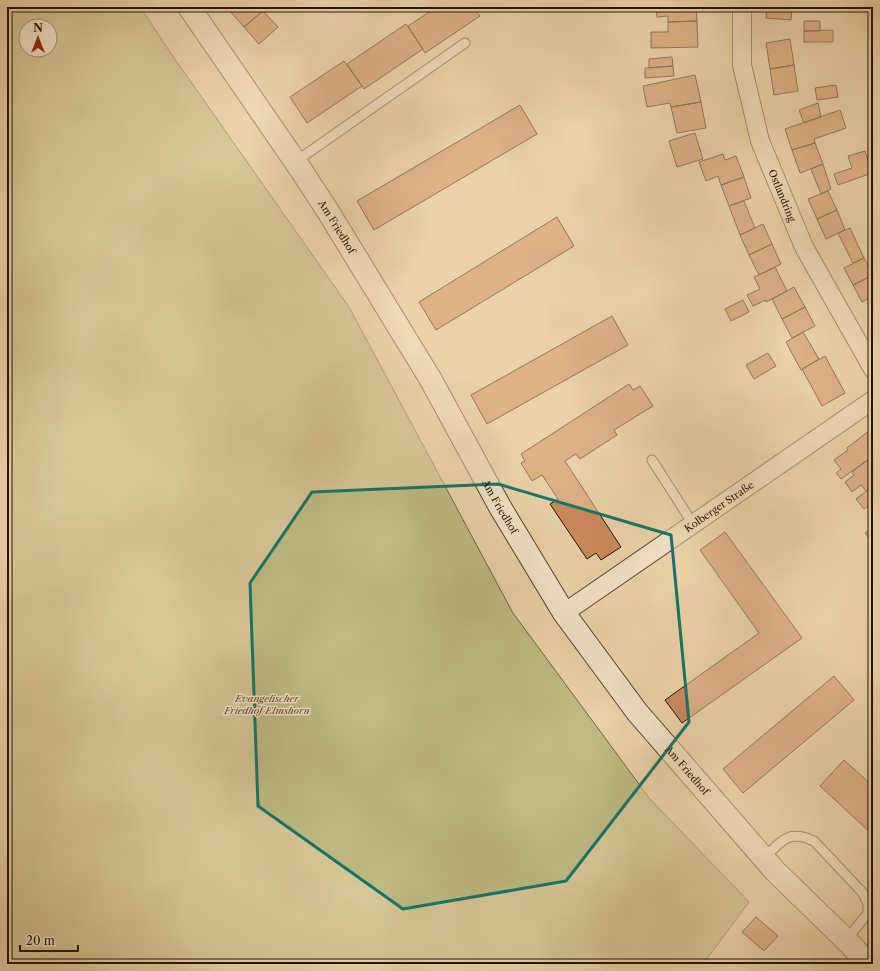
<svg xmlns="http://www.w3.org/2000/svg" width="880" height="971" font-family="'Libre Caslon Text',serif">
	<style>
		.green { fill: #bfba82; stroke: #706641; fill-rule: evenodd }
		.building { fill: #cc895d; stroke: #221200 }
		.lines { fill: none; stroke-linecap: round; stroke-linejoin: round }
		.service-casing { stroke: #54422a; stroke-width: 11 }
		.minor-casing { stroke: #54422a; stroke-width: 20 }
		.tertiary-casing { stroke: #54422a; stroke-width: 24 }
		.service { stroke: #f3e2c7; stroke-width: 9 }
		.minor { stroke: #f3e2c7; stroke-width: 18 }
		.tertiary { stroke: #f3e2c7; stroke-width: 22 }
		.marked { fill: none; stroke: #0f766e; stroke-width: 3; stroke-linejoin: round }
		.labels { text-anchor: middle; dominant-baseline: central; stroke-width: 3; stroke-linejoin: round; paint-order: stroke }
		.street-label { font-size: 10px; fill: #221200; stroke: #f3e2c7 }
		.park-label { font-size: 10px; font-style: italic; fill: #594d2e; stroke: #f3e2c7 }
	</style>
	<rect width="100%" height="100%" fill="#ecd2a9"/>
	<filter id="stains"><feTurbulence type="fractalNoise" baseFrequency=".005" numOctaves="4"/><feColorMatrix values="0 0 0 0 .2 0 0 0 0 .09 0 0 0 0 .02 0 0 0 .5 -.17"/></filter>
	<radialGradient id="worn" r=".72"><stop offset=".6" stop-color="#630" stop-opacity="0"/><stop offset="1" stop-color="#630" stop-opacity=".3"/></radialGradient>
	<!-- green -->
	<path class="green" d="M7,7H140L172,55L349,307L513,613L650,799L749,902L703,964H7ZM26,26H50V50H26Z"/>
	<!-- building -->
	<path class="building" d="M233,7H259L263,11L244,27L229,10Z
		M437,7H473L480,16L425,53L408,26Z
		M656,7H696L697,21L668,22V16L657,17Z
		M767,7H792L791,20L766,18Z
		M263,11L278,27L259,44L244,27Z
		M697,21L698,47L651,48V32H668V22Z
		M804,21H820V31H804Z
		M406,24L423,49L364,89L347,64Z
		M833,30V42H804V31Z
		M790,39L794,65L770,69L766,43Z
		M672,57L673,66L649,68V59Z
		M344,61L362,86L307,123L290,97Z
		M794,65L798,91L774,95L770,69Z
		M673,66L674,76L645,78V68Z
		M695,75L701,102L671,107L670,103L647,107L643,86Z
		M836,85L838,97L817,100L815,88Z
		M701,102L706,128L677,133L671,107Z
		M818,103L821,117L804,123L799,110Z
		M520,105L537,134L374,230L357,201Z
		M840,110L846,128L814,139L815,143L792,150L785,129Z
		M695,133L703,159L677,167L669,141Z
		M815,143L823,164L800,173L792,150Z
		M865,151L872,173L838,185L834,174L852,168L848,156Z
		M723,154L725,160L736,156L744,177L721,185L718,176L706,181L699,162Z
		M823,164L831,189L821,194L811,169Z
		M744,177L751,198L729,206L721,185Z
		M828,191L837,210L817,219L808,199Z
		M744,201L755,228L740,235L729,206Z
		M837,210L845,230L826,239L817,219Z
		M557,217L574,246L436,330L419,302Z
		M763,224L772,244L749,255L740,235Z
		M850,228L864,258L853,263L838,233Z
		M772,244L781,264L759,275L749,255Z
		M864,258L873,275L853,285L844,268Z
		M775,267L787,291L766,302V300L753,306L747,295L760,289L754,277Z
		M873,275V296L862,302L853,285Z
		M794,287L805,307L782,319L772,299Z
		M743,300L749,312L731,321L725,309Z
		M805,307L815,326L792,338L782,319Z
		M612,316L628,345L487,424L471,395Z
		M803,332L819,359L801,370L786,342Z
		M768,353L776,366L754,379L746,365Z
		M825,356L845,393L822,406L802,369Z
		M629,384L633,390L640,386L653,406L614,430L617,435L580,459L576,454L565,461L621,547L601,560L596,553L587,559L550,504L558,499L542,475L532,481L521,463L525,461L521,454Z
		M870,430L873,435V456L841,479L836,473L841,469L834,460L848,450L847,448Z
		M873,456V486L866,491L861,485L852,492L845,482L854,475L852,472Z
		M873,486V503L864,509L856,499Z
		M873,527V544L865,533Z
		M725,532L802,638L682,723L665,700L759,633L700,550Z
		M834,676L854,700L743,793L723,769Z
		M844,760L873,786V835L820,786Z
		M756,917L778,936L764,951L742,932Z"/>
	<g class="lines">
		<!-- service casing -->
		<g class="service-casing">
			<path id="service" d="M295,162L465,43
				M652,460L693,524
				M764,858C782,841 788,829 814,841L862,892L868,903V913L846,940"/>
		</g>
		<!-- minor casing -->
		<g class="minor-casing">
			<g id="minor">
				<path id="s1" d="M742,7V65L760,141L804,247L873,369"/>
				<path id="s2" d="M564,613L873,400"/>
			</g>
		</g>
		<!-- tertiary casing -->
		<g class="tertiary-casing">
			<g id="tertiary">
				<path id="s3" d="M189,7L301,170L329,213L431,380L500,507L564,613L637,712L775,871L851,945L868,964"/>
			</g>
		</g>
		<!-- service -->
		<use href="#service" class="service"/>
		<!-- minor -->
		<use href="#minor" class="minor"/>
		<!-- tertiary -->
		<use href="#tertiary" class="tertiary"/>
	</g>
	<!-- marked area -->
	<path d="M0 0H880V971H0ZM498,484L671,535L689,722L566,881L403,909L258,806L250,583L312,492Z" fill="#ecd2a9" fill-opacity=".55" fill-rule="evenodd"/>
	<path class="marked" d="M498,484L671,535L689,722L566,881L403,909L258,806L250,583L312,492Z"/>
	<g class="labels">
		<!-- street labels -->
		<g class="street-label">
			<text stroke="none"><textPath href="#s1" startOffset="195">Ostlandring</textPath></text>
			<text stroke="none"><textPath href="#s3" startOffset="265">Am Friedhof</textPath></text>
			<text stroke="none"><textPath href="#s2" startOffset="188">Kolberger Straße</textPath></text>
			<text stroke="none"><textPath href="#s3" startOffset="589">Am Friedhof</textPath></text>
			<text stroke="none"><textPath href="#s3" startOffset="913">Am Friedhof</textPath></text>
		</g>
		<!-- park labels -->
		<g class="park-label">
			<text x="267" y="698">Evangelischer<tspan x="267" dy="12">Friedhof Elmshorn</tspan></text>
		</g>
	</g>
	<!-- margin -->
	<rect width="880" height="971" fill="none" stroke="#ecd2a9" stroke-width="24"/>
	<rect x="8" y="8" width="864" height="955" fill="none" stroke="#221200" stroke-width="2"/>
	<rect x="12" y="12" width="856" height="947" fill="none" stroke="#221200"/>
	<!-- north arrow -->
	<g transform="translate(38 38)"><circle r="19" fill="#f3e2c7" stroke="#9f8f77"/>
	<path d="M0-3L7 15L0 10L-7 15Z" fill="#8f2418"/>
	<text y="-6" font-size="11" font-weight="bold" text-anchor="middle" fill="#221200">N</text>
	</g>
	<!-- scale -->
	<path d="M20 945v6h58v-6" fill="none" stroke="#221200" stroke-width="2"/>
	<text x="26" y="945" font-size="12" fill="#221200" stroke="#f3e2c7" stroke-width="3" paint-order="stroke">20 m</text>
	<rect width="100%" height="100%" filter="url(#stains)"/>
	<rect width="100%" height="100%" fill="url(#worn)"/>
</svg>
